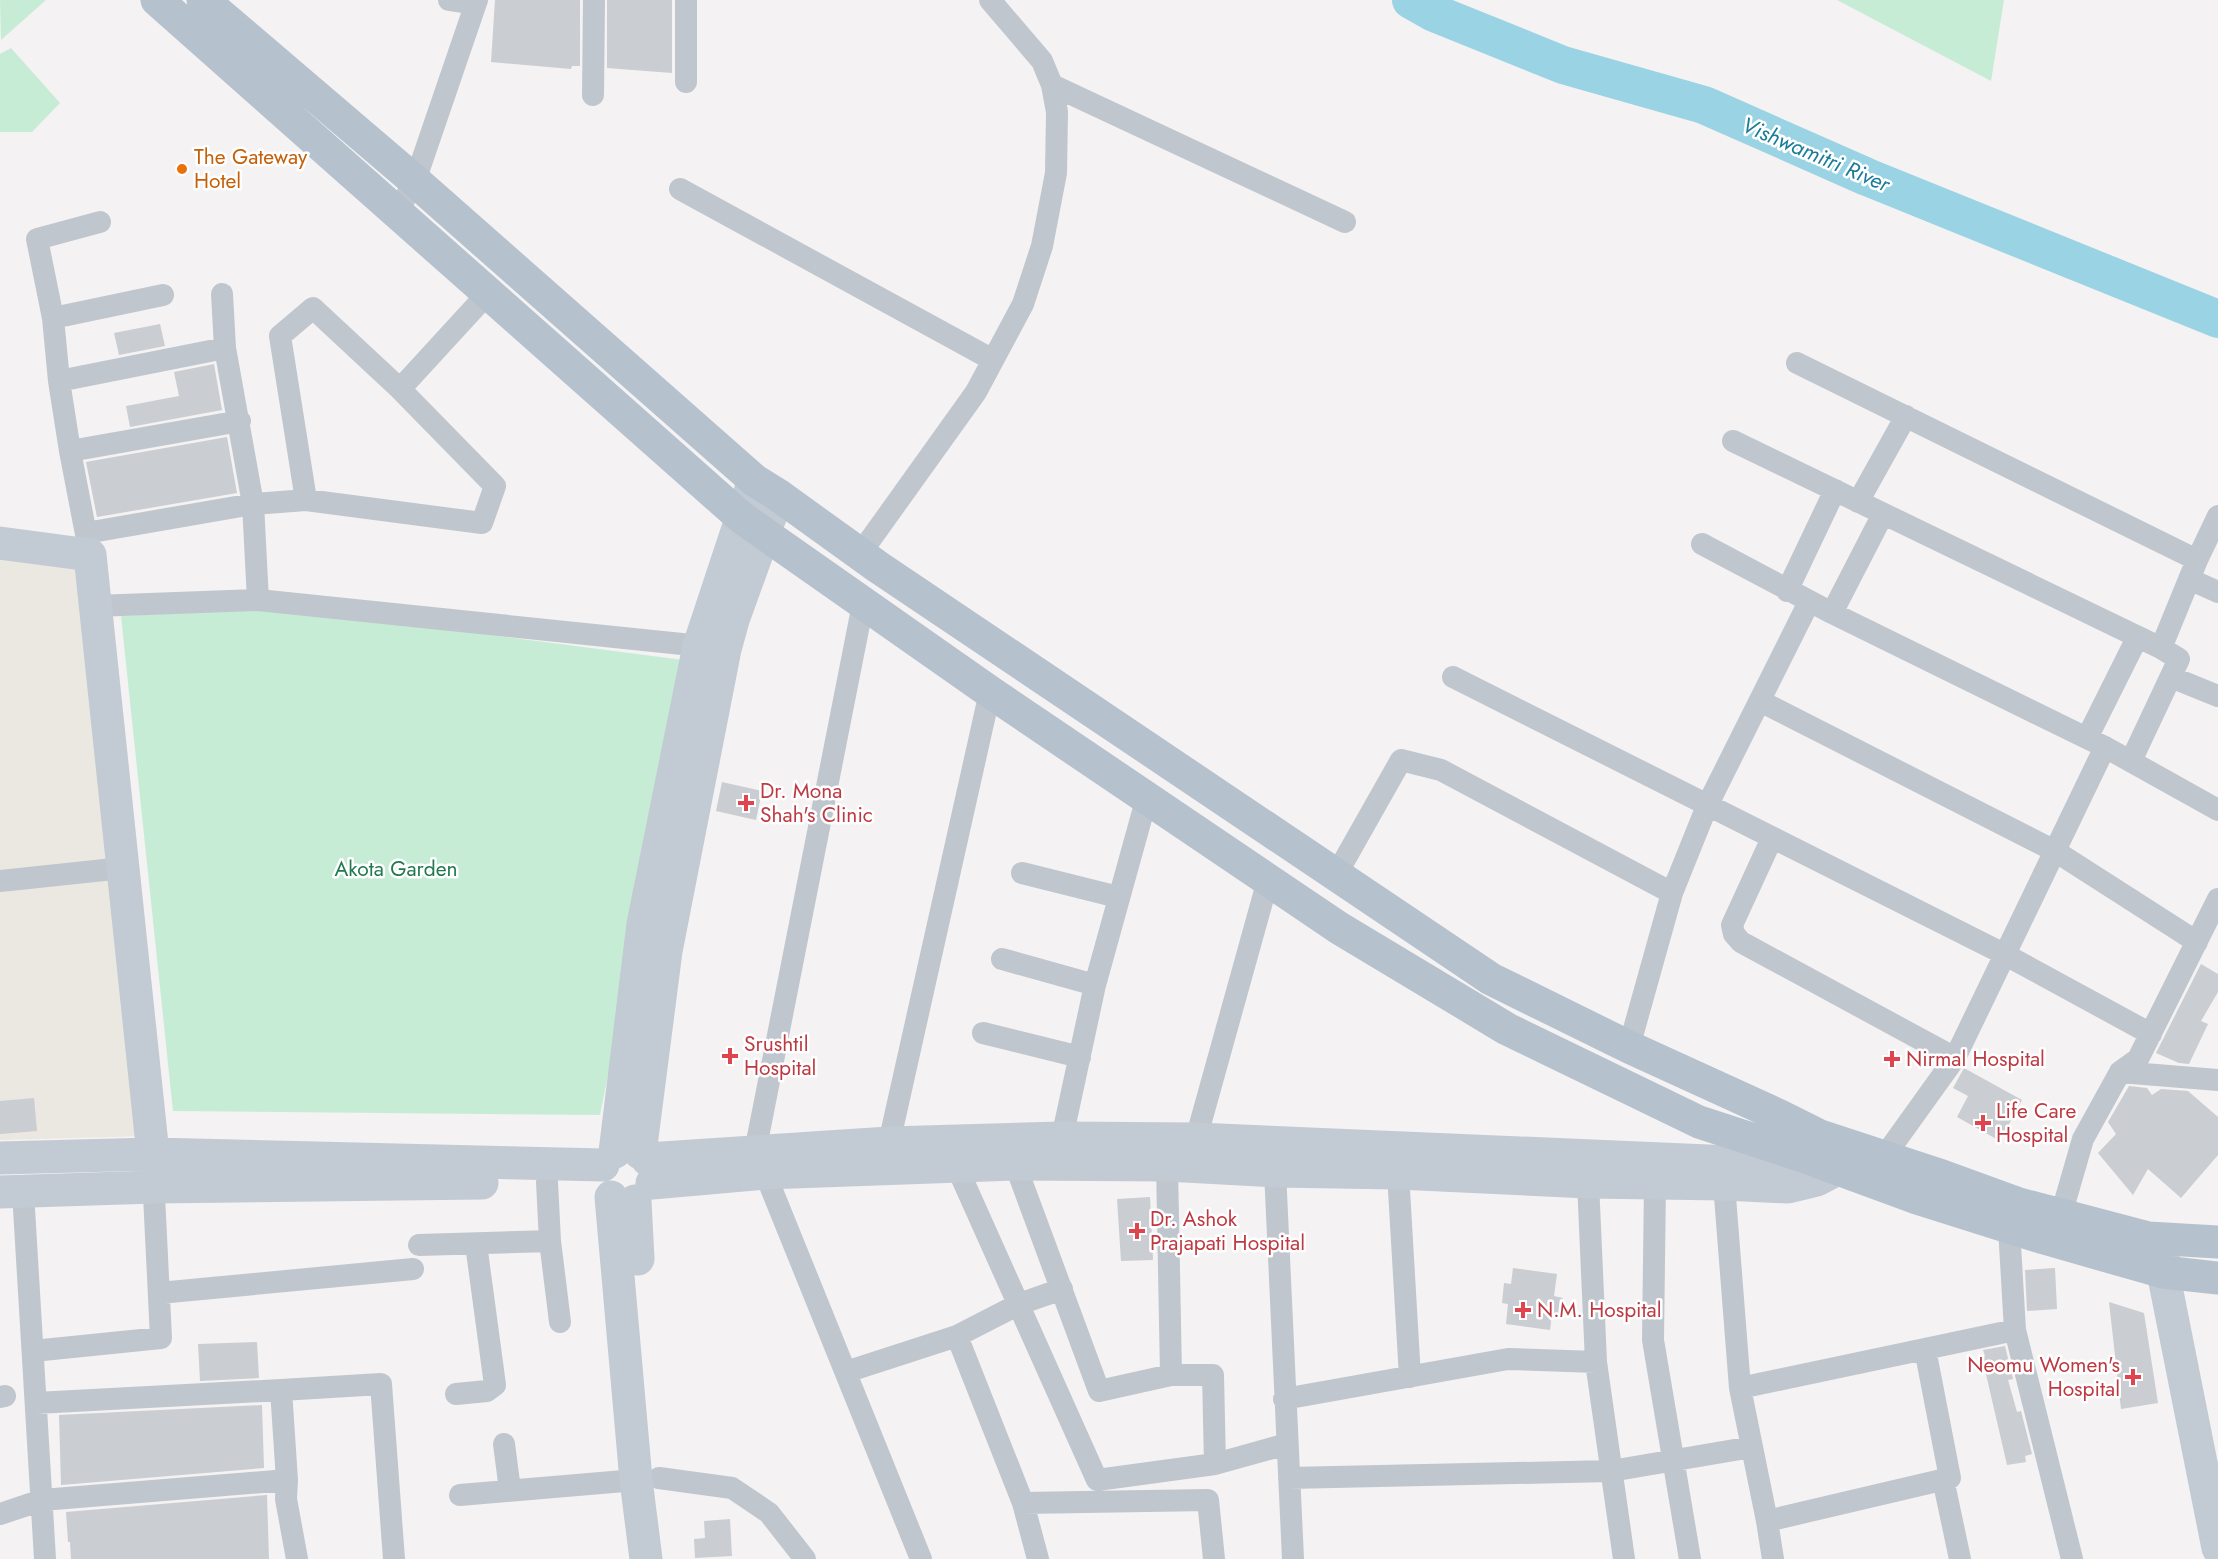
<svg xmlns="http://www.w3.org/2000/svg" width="2218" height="1559" font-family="Jost,sans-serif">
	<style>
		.commercial { fill: #eae8e0 }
		.green { fill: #c7ecd6 }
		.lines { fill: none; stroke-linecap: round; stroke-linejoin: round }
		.river { stroke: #99d3e4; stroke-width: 38 }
		.building { fill: #cacdd1 }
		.street { stroke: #c0c6cd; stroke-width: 22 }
		.secondary { stroke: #c2cad3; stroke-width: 33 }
		.primary { stroke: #b5c1cd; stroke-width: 33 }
		.food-dot { fill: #e8710a; stroke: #fff; stroke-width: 2 }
		.health-dot { fill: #e0444e; stroke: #fff; stroke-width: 2 }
		.labels { text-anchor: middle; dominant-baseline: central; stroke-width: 5; stroke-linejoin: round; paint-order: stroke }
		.food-label { font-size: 21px; fill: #c56008; stroke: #fff; text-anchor: start }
		.health-label { font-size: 21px; fill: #be3a42; stroke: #fff; text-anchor: start }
		.park-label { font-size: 21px; fill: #227950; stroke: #fff }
		.water-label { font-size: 22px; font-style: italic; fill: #1b7c99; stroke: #fff }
	</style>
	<rect width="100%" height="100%" fill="#f4f2f2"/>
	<!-- commercial -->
	<path class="commercial" d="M0,547L90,555L146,1136L0,1140Z"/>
	<!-- green -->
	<path class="green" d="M0,0H46L1,40Z
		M1837,0H2004L1991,81Z
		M11,48L60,103L32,132H0V54Z
		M239,608L405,624L691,661L600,1115L173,1111L121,616Z"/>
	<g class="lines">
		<!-- river -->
		<path class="river" d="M1411,0L1434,13L1563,65L1704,105L1867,177L2218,319"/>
	</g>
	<!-- building -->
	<path class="building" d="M495,0H580V66H572L571,69L491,62Z
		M607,0H672V73L607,68Z
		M160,324L165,346L119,355L114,333Z
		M214,364L222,410L130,427L126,406L179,396L174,372Z
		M227,437L237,493L97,517L86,462Z
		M722,782L762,791L756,820L716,811Z
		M2201,964L2218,974V992L2201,1021L2208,1024L2189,1064L2179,1063L2156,1053Z
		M1964,1068L2022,1100L2000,1141L1957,1117L1968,1096L1953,1088Z
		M2129,1086L2147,1088L2152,1095L2161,1089L2188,1091L2218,1117V1155L2181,1198L2148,1169L2133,1195L2098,1153L2116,1134L2108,1122Z
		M34,1098L37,1131L0,1134V1101Z
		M1150,1197L1153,1260L1121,1261L1117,1199Z
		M1513,1268L1557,1274L1554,1296L1563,1298L1560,1317L1552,1315L1550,1330L1506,1324L1508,1304L1502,1303L1504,1283L1511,1284Z
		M2055,1268L2057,1309L2027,1311L2025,1270Z
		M2109,1302L2144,1313L2158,1403L2121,1409Z
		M257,1342L259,1378L200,1381L198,1344Z
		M2005,1346L2013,1379L2008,1380L2017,1412L2021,1411L2032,1454L2025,1456L2026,1462L2007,1465L1982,1357L1985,1356L1983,1350Z
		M262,1405L264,1468L61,1485L59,1415Z
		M267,1495L269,1559H71L70,1542H68L66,1512Z
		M730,1519L732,1556L695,1558L694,1539L705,1538L704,1521Z"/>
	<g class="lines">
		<!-- street -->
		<path class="street" d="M449,0L475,4
			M686,82V0
			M1052,85L1345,222
			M593,95L594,0
			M680,189L993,360
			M397,212L415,181L477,0
			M222,294L225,348L253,504L258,600
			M313,308L400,389L495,486L482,523L306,500L280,336Z
			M53,318L163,295
			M1797,363L2197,560
			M59,381L225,348
			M400,389L489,292
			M1733,441L2161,648L2179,659L2131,761
			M70,451L240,421
			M1858,502L1906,416
			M86,533L253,504L306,500
			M1702,544L1832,613L2105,747L2218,810
			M860,554L976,392L1023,304L1042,246L1056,173L1057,112L1052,85L1042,61L990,0
			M90,555L70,451L59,381L53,318L37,239L100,222
			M2189,579L2218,592
			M1787,591L1835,490
			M95,606L258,600L711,647
			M1832,613L1883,514
			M2161,648L2197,560L2218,516
			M1453,677L2004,954L2151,1034
			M2171,677L2218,696
			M1760,701L2055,851L2197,942
			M2087,738L2137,638
			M1772,838L1732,925L1734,934L1741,942L1955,1058
			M1022,873L1118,897
			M1336,875L1401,760L1441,770L1672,893
			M0,881L123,868
			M1002,959L1095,985
			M983,1033L1080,1057
			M1629,1047L1672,893L1707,806L1809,602
			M2120,1072L2218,1080
			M1062,1138L1095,985L1147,797
			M1196,1139L1268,880
			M889,1143L990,692
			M755,1152L863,604
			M1884,1157L1955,1058L2105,747
			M1015,1164L1099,1391L1171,1375H1213L1215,1464
			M956,1165L1097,1480L1215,1464L1287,1444
			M1167,1165L1171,1375
			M1275,1171L1293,1559
			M765,1173L921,1559
			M1398,1173L1410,1377
			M1655,1183L1653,1340L1690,1559
			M1724,1184L1740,1388L1767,1521L1773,1559
			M23,1192L45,1559
			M2009,1228L2015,1330L2072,1559
			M2057,1229L2083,1139L2120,1072L2138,1059L2218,899
			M550,1241L560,1322
			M419,1245L550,1241L547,1182
			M159,1293L413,1269
			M957,1336L1023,1503L1038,1559
			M33,1351L161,1338L153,1175
			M1596,1362L1624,1559
			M846,1372L957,1336L1019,1304L1062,1289
			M1740,1388L2015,1330
			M456,1394L487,1391L495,1385L476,1244
			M0,1397L5,1396
			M1284,1399L1508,1359L1596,1362L1588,1182
			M36,1403L281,1390
			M504,1444L510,1490
			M659,1478L732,1488L769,1513L805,1559
			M1289,1478L1611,1471L1752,1447
			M1943,1479L1960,1559
			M460,1495L636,1480
			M1023,1503L1208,1500L1214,1559
			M0,1514L42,1500L287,1480
			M1767,1521L1950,1478L1925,1349
			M297,1559L286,1499L287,1480L281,1390L381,1384L394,1559"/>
		<!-- secondary -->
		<path class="secondary" d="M0,543L90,555L153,1154
			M615,1152L643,924L699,646L754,480
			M640,1153L666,951L725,649L733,620L778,495
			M0,1158L153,1154L603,1165
			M647,1159L889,1143L1062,1138L1196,1139L1731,1162L1796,1159L1806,1153
			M652,1183L765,1173L1015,1164L1167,1165L1275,1171L1398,1173L1588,1182L1724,1184L1788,1187L1817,1180L1838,1169L1850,1149
			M0,1192L154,1187L482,1183
			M611,1197L636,1480L646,1559
			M635,1201L638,1259
			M2163,1244V1272L2218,1548"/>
		<!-- primary -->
		<path class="primary" d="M157,0L742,518L990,692L1339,928L1507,1029L1699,1122L1800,1155L1917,1198L2044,1238L2163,1272L2218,1278
			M203,0L415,181L754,480L778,495L878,567L1491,979L1629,1047L1780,1116L1820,1136L1942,1176L2019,1204L2148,1238L2218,1242"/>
	</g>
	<!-- markers -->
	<circle class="food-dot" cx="182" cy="169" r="6"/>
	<g class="health-dot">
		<path d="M743 794h6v6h6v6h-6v6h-6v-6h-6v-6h6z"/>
		<path d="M727 1047h6v6h6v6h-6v6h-6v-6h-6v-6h6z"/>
		<path d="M1889 1050h6v6h6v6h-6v6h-6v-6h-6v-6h6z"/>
		<path d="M1980 1114h6v6h6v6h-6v6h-6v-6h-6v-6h6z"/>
		<path d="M1134 1222h6v6h6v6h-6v6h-6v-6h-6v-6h6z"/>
		<path d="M1520 1301h6v6h6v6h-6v6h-6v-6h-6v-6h6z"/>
		<path d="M2130 1368h6v6h6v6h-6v6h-6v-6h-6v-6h6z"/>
	</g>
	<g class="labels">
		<!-- food labels -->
		<g class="food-label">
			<text x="194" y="157">The Gateway<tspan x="194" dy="24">Hotel</tspan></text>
		</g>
		<!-- health labels -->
		<g class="health-label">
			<text x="760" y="791">Dr. Mona<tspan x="760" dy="24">Shah's Clinic</tspan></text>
			<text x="744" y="1044">Srushtil<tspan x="744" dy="24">Hospital</tspan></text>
			<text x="1906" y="1059">Nirmal Hospital</text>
			<text x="1996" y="1111">Life Care<tspan x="1996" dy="24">Hospital</tspan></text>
			<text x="1150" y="1219">Dr. Ashok<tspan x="1150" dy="24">Prajapati Hospital</tspan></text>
			<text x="1537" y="1310">N.M. Hospital</text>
			<text x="2120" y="1365" text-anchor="end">Neomu Women's<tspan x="2120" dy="24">Hospital</tspan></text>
		</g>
		<!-- park labels -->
		<g class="park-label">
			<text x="396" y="869">Akota Garden</text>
		</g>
		<!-- water labels -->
		<g class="water-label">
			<text transform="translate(1816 154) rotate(23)">Vishwamitri River</text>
		</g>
	</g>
</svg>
